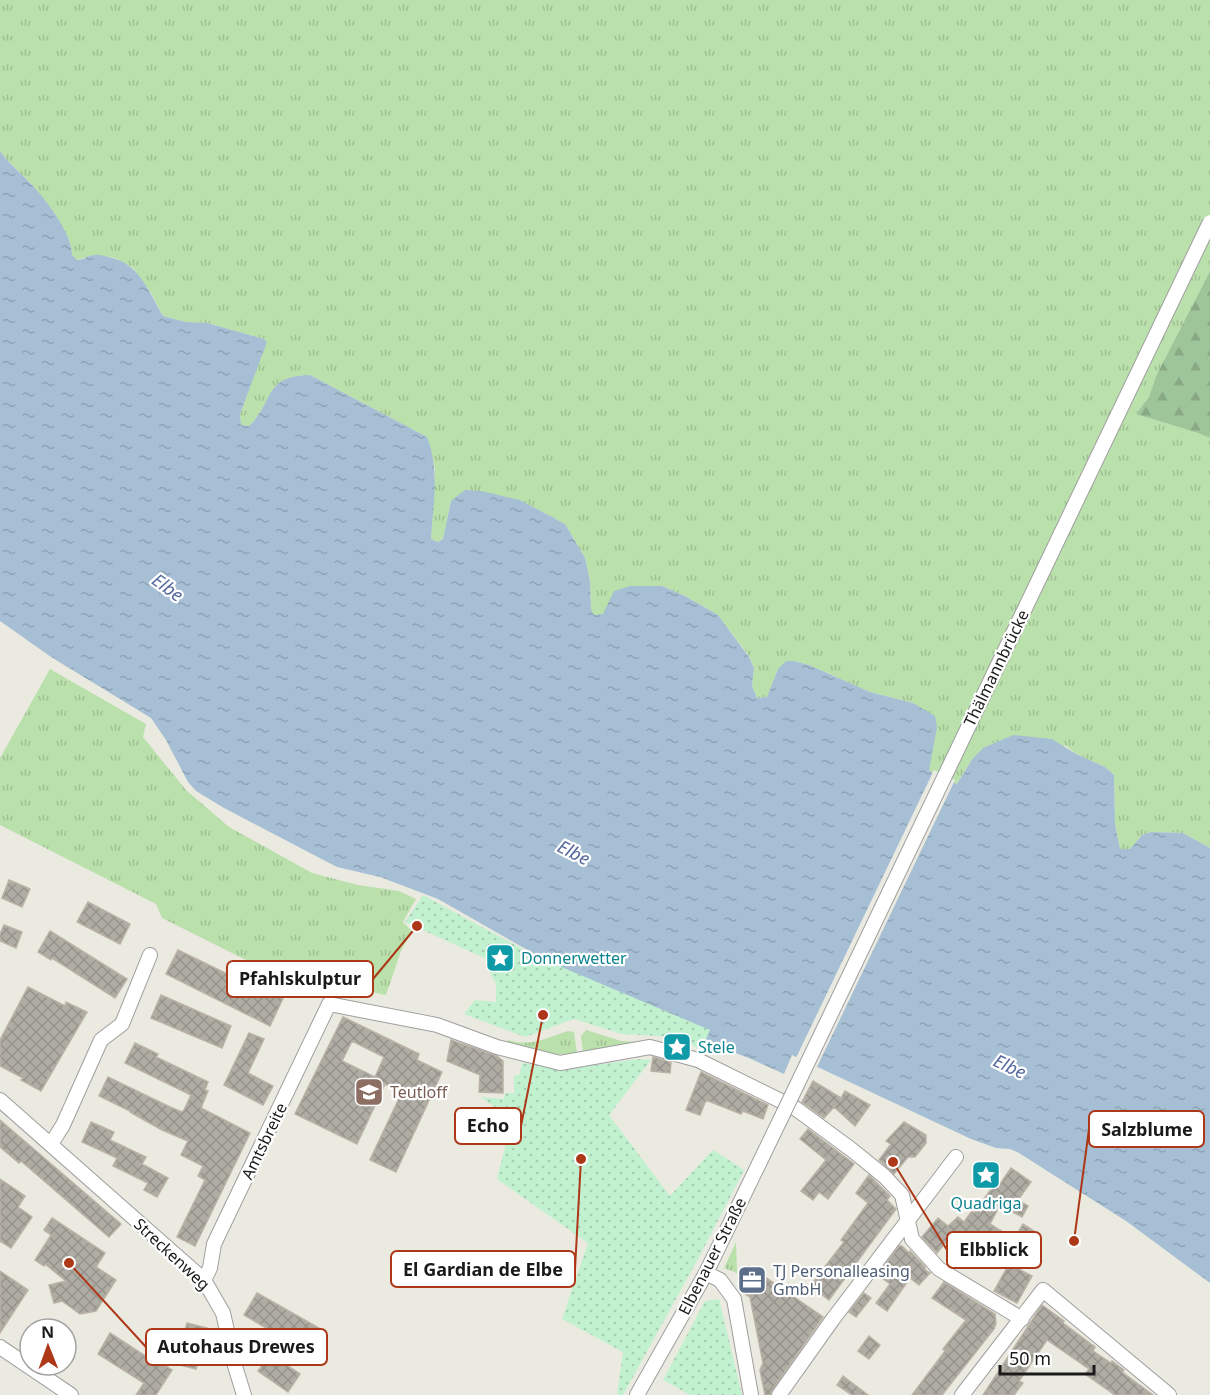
<svg xmlns="http://www.w3.org/2000/svg" width="1210" height="1395" font-family="'Noto Sans',sans-serif">
	<style>
		.grass { fill: url(#grass-tufts) }
		.forest { fill: url(#forest-firs) }
		.park { fill: url(#park-dots) }
		.water { fill: url(#water-ripples) }
		.pier { fill: #ebeae1 }
		.building { fill: url(#building-cross-hatch); stroke: #bab3a5; stroke-width: 1.5; fill-rule: evenodd }
		.lines { fill: none; stroke-linecap: round; stroke-linejoin: round }
		.minor-casing { stroke: #9e9e9e; stroke-width: 16 }
		.minor { stroke: #fff; stroke-width: 14 }
		.minor-bridge-casing { stroke: #9e9e9e; stroke-width: 16; stroke-linecap: butt }
		.minor-bridge { stroke: #fff; stroke-width: 14 }
		.labels { text-anchor: middle; dominant-baseline: central; stroke-width: 4.5; stroke-linejoin: round; paint-order: stroke }
		.street-label { font-size: 16px; fill: #1a1a1a; stroke: #fff }
		.culture-label { font-size: 16px; fill: #0d838f; stroke: #fff; text-anchor: start }
		.education-label { font-size: 16px; fill: #785e54; stroke: #fff; text-anchor: start }
		.service-label { font-size: 16px; fill: #4e5e75; stroke: #fff; text-anchor: start }
		.water-label { font-size: 18px; font-style: italic; fill: #54689d; stroke: #fff }
		.leader { fill: none; stroke: #ad3818; stroke-width: 2 }
		.callout-dot { fill: #ad3818; stroke: #fff; stroke-width: 2 }
		.callout { fill: #fff; stroke: #ad3818; stroke-width: 2 }
		.callout-label { font-size: 18px; text-anchor: middle; font-weight: bold; fill: #1a1a1a }
	</style>
	<defs>
		<pattern id="grass-tufts" width="24" height="20" patternUnits="userSpaceOnUse" patternTransform="scale(1.5)"><rect width="24" height="20" fill="#bae0ac"/><path d="M3 7l-1-3M5 7V3M7 7l1-3M15 17l-1-3M17 17v-4M19 17l1-3" fill="none" stroke="#9fc093"/></pattern>
		<pattern id="forest-firs" width="22" height="20" patternUnits="userSpaceOnUse" patternTransform="scale(1.5)"><rect width="22" height="20" fill="#9ec59a"/><path d="M5 1l3.5 6h-7zM16 11l3.5 6h-7z" fill="#88a984"/></pattern>
		<pattern id="park-dots" width="8" height="8" patternUnits="userSpaceOnUse" patternTransform="scale(1.5)"><rect width="8" height="8" fill="#c2f1d0"/><path d="M2 2h.1M6 6h.1" fill="none" stroke="#a6ceb2" stroke-width="1.8" stroke-linecap="round"/></pattern>
		<pattern id="water-ripples" width="26" height="14" patternUnits="userSpaceOnUse" patternTransform="scale(1.5)"><rect width="26" height="14" fill="#a6bfd4"/><path d="M2 4q2-2 4 0t4 0M15 11q2-2 4 0t4 0" fill="none" stroke="#8ea4b5"/></pattern>
		<pattern id="building-cross-hatch" width="8" height="8" patternUnits="userSpaceOnUse" patternTransform="scale(1.5)"><rect width="8" height="8" fill="#afaca4"/><path d="M0 0l8 8M0 8l8-8" fill="none" stroke="#96938d"/></pattern>
	</defs>
	<rect width="100%" height="100%" fill="#ebeae1"/>
	<!-- grass -->
	<path class="grass" d="M0,0H1210V271L1156,376L1149,397L1136,414L1198,433L1210,438V848L1183,833L1151,832L1142,835L1130,849H1120L1115,824L1114,775L1105,767L1076,754L1066,746L995,743L983,748L973,758L957,784L929,771L913,703L870,692L809,665L794,661L778,669L767,697L757,698L752,686L754,668L749,656L718,615L685,596L662,586L603,615H594L591,609L590,581L585,558L565,524L520,500L451,501L443,539L438,542L431,539L435,469L427,437L310,375C264,376 275,401 249,426L241,425L240,414L266,342L264,339L207,323L186,322L163,316L150,291L133,268L115,258L95,255L77,260L72,255C73,235 44,197 29,182C19,171 9,164 0,151Z
		M50,669L146,724L143,737L186,790L229,827L312,873L358,885L399,891L416,899L403,922L412,931L401,951L386,995L357,989L343,997L296,985L162,918L156,904L0,825V758Z
		M586,1030L621,1041L676,1044L696,1056L633,1044L617,1045L583,1053L581,1036Z
		M568,1031L574,1032L577,1054H557L507,1044L508,1040C533,1047 545,1038 568,1031Z
		M736,1242L737,1272V1273L724,1268Z"/>
	<!-- forest -->
	<path class="forest" d="M1210,271V438L1198,433L1136,414L1149,397L1156,376Z"/>
	<!-- park -->
	<path class="park" d="M423,895L530,953L716,1029L703,1051L678,1037L622,1034L574,1019L525,1037L464,1014L475,1000L496,1002V984L487,968L489,960L405,922Z
		M637,1059L651,1060L609,1115L670,1196L713,1150L744,1170L698,1259L623,1395H617L623,1352L562,1319L588,1243L497,1179L511,1124L508,1117L481,1097L504,1099L505,1093H514V1076L520,1074L522,1063L568,1069Z
		M719,1299L742,1395H690L663,1380L705,1301Z"/>
	<!-- water -->
	<path class="water" d="M0,151C9,164 19,171 29,182C44,196 73,235 72,255L77,260C84,260 88,255 95,255C98,254 105,256 108,257C139,262 149,292 163,316L186,322L207,323L264,339L267,342L240,414L241,425L249,426C275,401 263,376 310,375L427,437C440,469 433,505 431,539L438,542L443,539L451,501L465,490L481,491L520,500L565,524L585,558L590,581L591,609L594,615L603,614L614,591L630,586H662L685,596L718,615L749,657L754,668L752,686L757,698L767,697L778,669L786,661H794L809,665L870,692L913,703L935,716L937,727L929,771L957,784L973,758L983,748L1013,735L1052,739L1076,754L1105,767L1114,775L1115,824L1120,849H1130L1142,835L1151,832L1183,833L1210,848V1283L1126,1221L1019,1153L1010,1149L996,1148L971,1139L792,1055L784,1074L751,1059L705,1041L710,1030L545,960L438,899L380,877L337,867L224,808L196,791L188,782L166,740L151,718L51,657L0,621Z"/>
	<!-- pier -->
	<path class="pier" d="M934,770L955,780L816,1069L795,1060Z"/>
	<!-- building -->
	<path class="building" d="M9,880L30,889L22,907L2,898Z
		M88,902L130,924L120,944L77,922Z
		M4,925L22,932L16,948L0,941V934Z
		M50,931L127,979L115,998L52,958L51,960L38,952Z
		M178,950L268,994L271,988L285,994L270,1026L166,974Z
		M28,987L65,1006L66,1002L87,1012L41,1091L21,1080L23,1078L0,1066V1040Z
		M161,995L231,1026L222,1048L151,1018Z
		M343,1017L419,1054L417,1060L442,1072L396,1172L370,1160L402,1092L385,1084L357,1144L295,1114ZM352,1041L384,1057L375,1077L342,1061Z
		M249,1033L264,1039L248,1073L273,1086L263,1105L224,1085Z
		M451,1040L497,1056L503,1061V1093L479,1092L480,1075L447,1061Z
		M135,1043L158,1054L156,1057L208,1082L205,1090L208,1091L201,1108L250,1133L195,1246L177,1237L205,1180L198,1176L203,1166L181,1155L188,1141L162,1130L130,1112V1111L99,1096L108,1077L170,1107L182,1112L184,1110L191,1095L125,1063Z
		M653,1057L671,1062L670,1073L651,1071Z
		M701,1072L768,1105L763,1119L743,1111L741,1114L706,1100L700,1115L686,1110Z
		M813,1081L841,1098L845,1091L870,1105L855,1126L834,1107L824,1118L802,1102Z
		M0,1120L121,1224L109,1237L21,1161L19,1163L0,1147Z
		M91,1122L114,1132L110,1140L146,1157L142,1164L168,1178L157,1197L144,1190L148,1183L113,1166L117,1158L82,1142Z
		M904,1122L926,1135V1143L915,1157H908L894,1174L879,1160L891,1144L886,1141Z
		M808,1129L854,1164L828,1199L819,1192L813,1200L801,1191L826,1160L800,1139Z
		M1011,1168L1031,1182L1018,1200L1028,1206L1022,1217L1000,1205L990,1224L1014,1239L1023,1224L1034,1231L1025,1246L1029,1248L1018,1265L981,1241L977,1249L970,1244L966,1249L956,1241L952,1246L946,1242L937,1253L922,1237L938,1218L948,1226L958,1217L964,1222L972,1211L974,1213L994,1185L998,1187Z
		M869,1175L890,1196L887,1200L896,1209L829,1300L810,1286L844,1242L841,1240L868,1203L856,1193Z
		M0,1179L25,1196L18,1207L32,1217L11,1248L0,1241Z
		M52,1218L105,1253L96,1267L116,1280L96,1311L80,1314L62,1301L54,1303L49,1285L66,1281L45,1264L44,1266L35,1260L51,1235L44,1230Z
		M899,1246H902L909,1253L910,1251L925,1267V1270L930,1273L919,1285L910,1278L887,1311L876,1303L890,1284L878,1275Z
		M1009,1264L1032,1276L1017,1303L994,1291Z
		M749,1266L823,1317L772,1390L770,1395H765L760,1370L763,1363L750,1297L745,1294L742,1276Z
		M0,1271L28,1290L0,1333Z
		M944,1282L995,1314L996,1323L994,1329L942,1395H912L945,1351L943,1349L966,1320L932,1298Z
		M257,1293L326,1332L313,1355L244,1315Z
		M864,1293L871,1298L856,1317L849,1312Z
		M1042,1305L1064,1321L1063,1323L1095,1347L1093,1351L1111,1363L1112,1361L1124,1370L1122,1372L1153,1395H1115L1085,1374L1089,1369L1047,1340L1019,1381L1023,1383L1014,1395H983Z
		M187,1323L207,1328L196,1369L176,1364Z
		M110,1333L156,1363L158,1361L172,1370L156,1395H136L144,1383L98,1354Z
		M869,1336L880,1345L869,1359L858,1351Z
		M270,1354L300,1374L288,1392L258,1371Z
		M843,1376L868,1395H852L837,1385Z"/>
	<g class="lines">
		<!-- minor casing -->
		<g class="minor-casing">
			<path id="minor" d="M0,1100L204,1280L223,1313L235,1366L244,1395
				M51,1144L63,1125L101,1040L122,1024L150,955
				M706,1273L720,1280L734,1299L751,1395
				M204,1280L210,1268L214,1244L329,1004L437,1025L497,1047L560,1063L650,1047L698,1060L795,1108L852,1150L884,1176L902,1195L912,1239L939,1269L1022,1319
				M0,1347L71,1395
				M637,1395L706,1273L783,1114
				M779,1395L833,1319L956,1157
				M962,1395L1043,1290L1169,1395"/>
		</g>
		<!-- minor -->
		<use href="#minor" class="minor"/>
		<!-- minor-bridge casing -->
		<g class="minor-bridge-casing">
			<path id="minor-bridge" d="M783,1114L1210,222"/>
		</g>
		<!-- minor-bridge -->
		<use href="#minor-bridge" class="minor-bridge"/>
	</g>
	<!-- icons -->
	<defs>
		<g id="sight-square" transform="scale(1.5)"><rect x="-9" y="-9" width="18" height="18" rx="4" fill="#0f9aa8" stroke="#fff"/><path d="M0-6L1.8-2.2L6-1.7L2.9 1.2L3.7 5.4L0 3.3L-3.7 5.4L-2.9 1.2L-6-1.7L-1.8-2.2Z" fill="#fff"/></g>
		<g id="school-square" transform="scale(1.5)"><rect x="-9" y="-9" width="18" height="18" rx="4" fill="#8d6e63" stroke="#fff"/><path d="M0-5L7-2L0 1L-7-2ZM-4 1L0 2.5L4 1V4Q0 6-4 4Z" fill="#fff"/></g>
		<g id="office-square" transform="scale(1.5)"><rect x="-9" y="-9" width="18" height="18" rx="4" fill="#5c6f8a" stroke="#fff"/><path d="M-6-3h4V-5.5h4V-3h4V5H-6ZM-1-4.5V-3h2v-1.5ZM-6 0V1H6V0Z" fill="#fff"/></g>
	</defs>
	<g fill-rule="evenodd">
		<use href="#sight-square" x="500" y="958"/>
		<use href="#sight-square" x="677" y="1047"/>
		<use href="#school-square" x="369" y="1092"/>
		<use href="#sight-square" x="986" y="1175"/>
		<use href="#office-square" x="752" y="1280"/>
	</g>
	<g class="labels">
		<!-- street labels -->
		<g class="street-label">
			<text transform="translate(996 668) rotate(-64)">Thälmannbrücke</text>
			<text transform="translate(264 1141) rotate(-64)">Amtsbreite</text>
			<text transform="translate(172 1254) rotate(43)">Streckenweg</text>
			<text transform="translate(712 1256) rotate(-63)">Elbenauer Straße</text>
		</g>
		<!-- culture labels -->
		<g class="culture-label">
			<text x="521" y="958">Donnerwetter</text>
			<text x="698" y="1047">Stele</text>
			<text x="986" y="1203" text-anchor="middle">Quadriga</text>
		</g>
		<!-- education labels -->
		<g class="education-label">
			<text x="390" y="1092">Teutloff</text>
		</g>
		<!-- service labels -->
		<g class="service-label">
			<text x="773" y="1271">TJ Personalleasing<tspan x="773" dy="18">GmbH</tspan></text>
		</g>
		<!-- water labels -->
		<g class="water-label">
			<text transform="translate(168 587) rotate(36)">Elbe</text>
			<text transform="translate(574 852) rotate(27)">Elbe</text>
			<text transform="translate(1010 1066) rotate(25)">Elbe</text>
		</g>
	</g>
	<!-- callouts -->
	<path class="leader" d="M417 926L373 979M543 1015L521 1126M1074 1241L1089 1129M893 1162L947 1250M581 1159L575 1269M69 1263L146 1347"/>
	<g class="callout-dot">
		<circle cx="417" cy="926" r="6"/>
		<circle cx="543" cy="1015" r="6"/>
		<circle cx="1074" cy="1241" r="6"/>
		<circle cx="893" cy="1162" r="6"/>
		<circle cx="581" cy="1159" r="6"/>
		<circle cx="69" cy="1263" r="6"/>
	</g>
	<g class="callout">
		<rect x="227" y="961" width="146" height="36" rx="6"/>
		<rect x="455" y="1108" width="66" height="36" rx="6"/>
		<rect x="1089" y="1111" width="115" height="36" rx="6"/>
		<rect x="947" y="1232" width="94" height="36" rx="6"/>
		<rect x="391" y="1251" width="184" height="36" rx="6"/>
		<rect x="146" y="1329" width="181" height="36" rx="6"/>
	</g>
	<g class="callout-label">
		<text x="300" y="985">Pfahlskulptur</text>
		<text x="488" y="1132">Echo</text>
		<text x="1147" y="1136">Salzblume</text>
		<text x="994" y="1256">Elbblick</text>
		<text x="483" y="1276">El Gardian de Elbe</text>
		<text x="236" y="1353">Autohaus Drewes</text>
	</g>
	<!-- north arrow -->
	<g transform="translate(48 1347) rotate(359)"><circle r="28" fill="#ffffff" stroke="#a3a3a3" stroke-width="1.5"/>
	<path d="M0-4.5L10 22L0 15L-10 22Z" fill="#ad3818"/>
	<text y="-9" font-size="16" font-weight="bold" text-anchor="middle" fill="#1a1a1a">N</text>
	</g>
	<!-- scale -->
	<path d="M1000 1365v9h94v-9" fill="none" stroke="#1a1a1a" stroke-width="3"/>
	<text x="1009" y="1365" font-size="18" fill="#1a1a1a" stroke="#ffffff" stroke-width="4.5" paint-order="stroke">50 m</text>
</svg>
